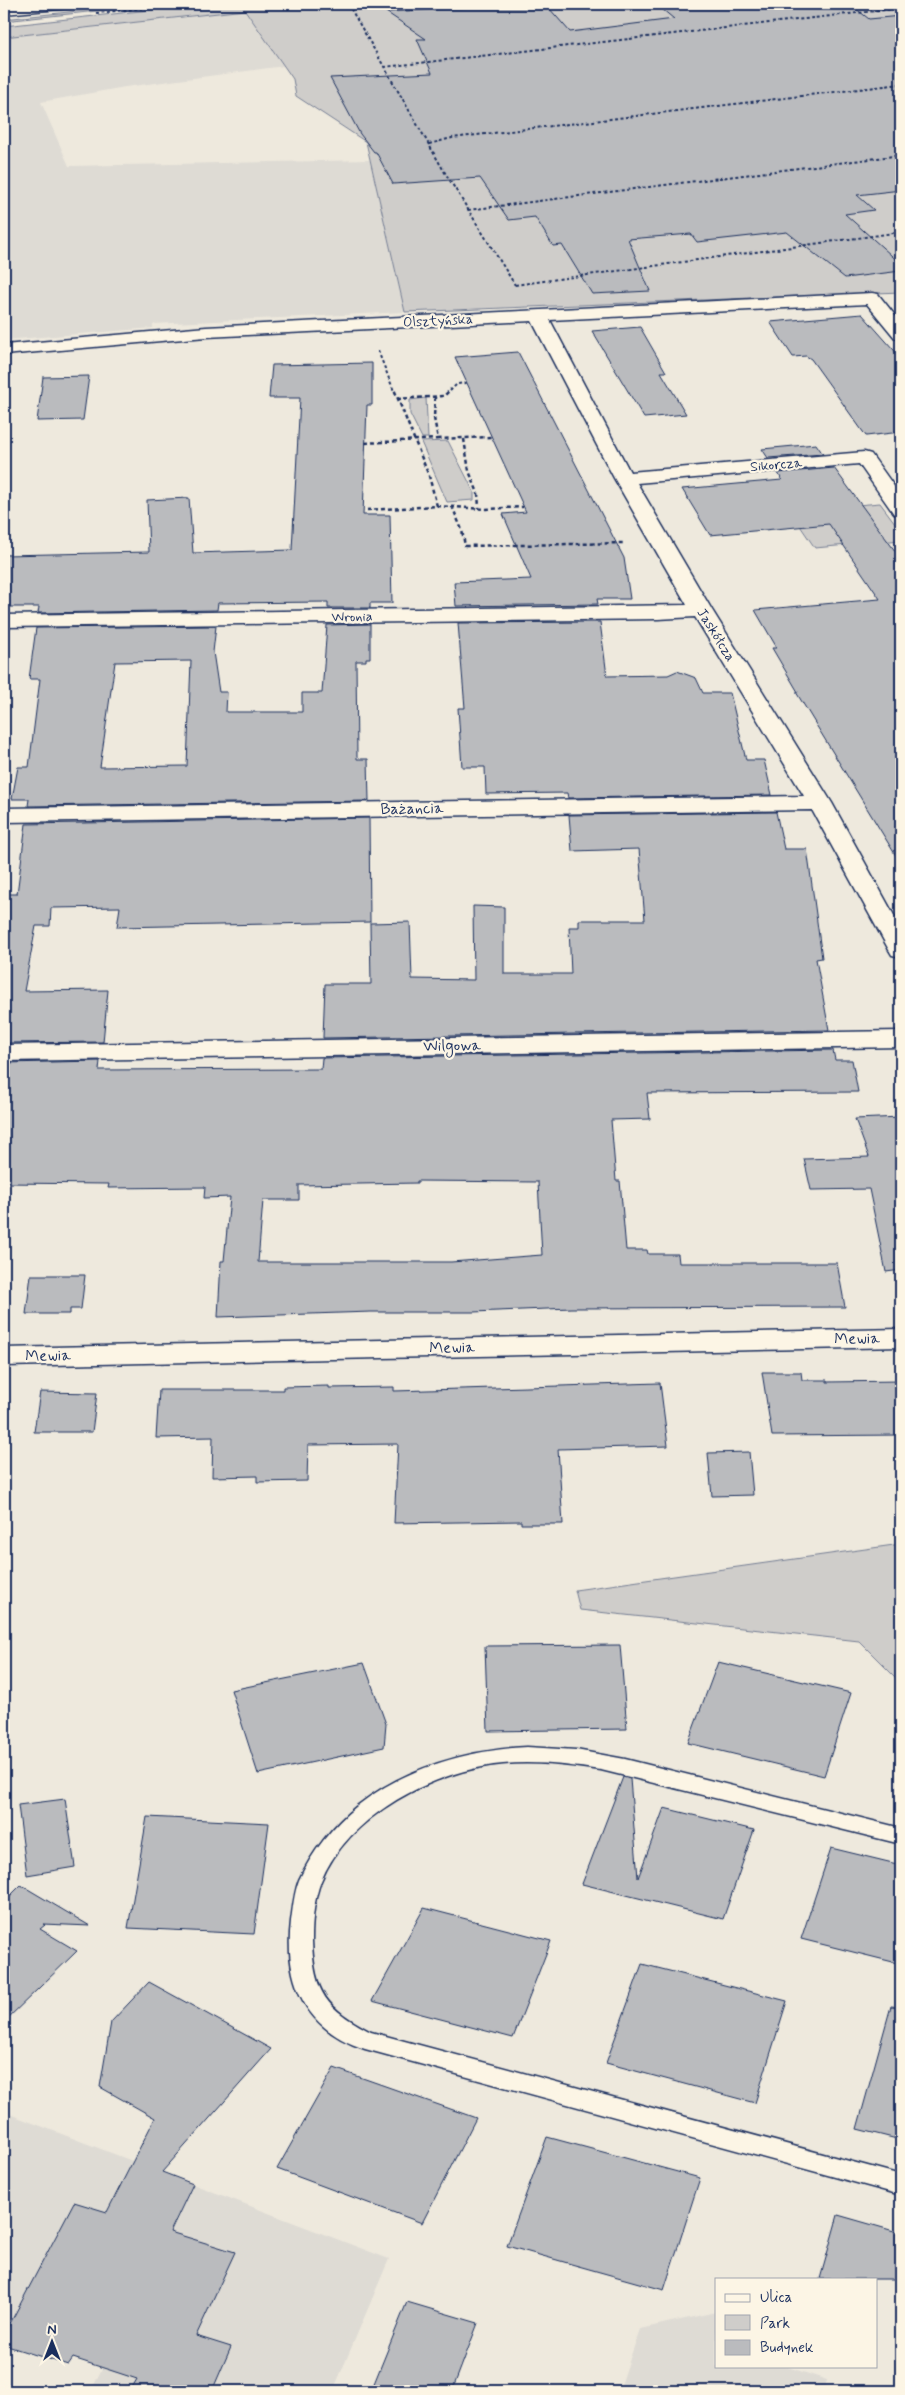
<svg xmlns="http://www.w3.org/2000/svg" width="905" height="2395" font-family="Mynerve,sans-serif">
	<style>
		.built { fill: #dedbd4 }
		.green { fill: #cfcdca; stroke: #757e94 }
		.building { fill: #babbbe; stroke: #1b2f5e; fill-rule: evenodd }
		.lines { fill: none; stroke-linecap: round; stroke-linejoin: round }
		.service-casing { stroke: #1b2f5e; stroke-width: 3 }
		.minor-casing { stroke: #1b2f5e; stroke-width: 3 }
		.secondary-casing { stroke: #1b2f5e; stroke-width: 3 }
		.path-far1 { stroke: #1b2f5e; stroke-width: 2; stroke-dasharray: 3 2.5; stroke-linecap: butt }
		.path { stroke: #1b2f5e; stroke-width: 2.5; stroke-dasharray: 4 3; stroke-linecap: butt }
		.service { fill: #fcf5e5; fill-rule: evenodd }
		.minor { fill: #fcf5e5; fill-rule: evenodd }
		.secondary { fill: #fcf5e5; fill-rule: evenodd }
		.labels { text-anchor: middle; dominant-baseline: central; stroke-width: 4.5; stroke-linejoin: round; paint-order: stroke }
		.far-street-label { font-size: 14px; fill: #1b2f5e; stroke: #fcf5e5 }
		.street-label { font-size: 16px; fill: #1b2f5e; stroke: #fcf5e5 }
	</style>
	<rect width="100%" height="100%" fill="#eee9dd"/>
	<filter id="ink" filterUnits="userSpaceOnUse"><feTurbulence type="fractalNoise" baseFrequency=".02" numOctaves="2"/><feDisplacementMap in="SourceGraphic" scale="10" xChannelSelector="R" yChannelSelector="G"/><feConvolveMatrix kernelMatrix="1 2 1 2 8 2 1 2 1" color-interpolation-filters="sRGB"/></filter>
	<g filter="url(#ink)">
		<!-- built -->
		<path class="built" d="M245,10L284,66L125,87L41,102L69,166L370,160L405,312L153,324V328L4,340V37Z
			M4,2112L389,2259L333,2391H91L128,2316L30,2286L4,2335Z
			M716,2312V2366H785L827,2380L824,2391H619L640,2329Z"/>
		<!-- green -->
		<path class="green" d="M142,4H162L4,21V19Z
			M204,4H901V292L405,312L366,142L296,96L293,79L245,10L4,37V26Z
			M426,398L428,438H422L410,414V400Z
			M448,441L474,492V500L447,502L421,442Z
			M880,503L901,531V540L815,548L790,511Z
			M901,1544V1683L859,1641L580,1610L575,1590Z"/>
		<!-- building -->
		<path class="building" d="M534,4L537,9L549,8L570,32L674,19L656,4H850L869,19L901,16V190L857,195L874,210L845,214L901,264V271L845,278L787,232L697,242L691,234L628,239L650,291L592,294L562,245L553,246L535,217L509,220L480,178L393,184L376,152H374L360,134L330,78L432,73L417,39H426L386,12Z
			M862,314L901,358V432L866,436L811,359L806,356L793,357L770,322Z
			M640,327L666,372H661L686,414L644,418L592,331Z
			M518,352L624,558L630,599H597L598,604L456,606L454,582L531,579L503,514L526,512L455,357Z
			M372,363V405H367L363,515H390L392,603H370V608H328V602L218,603L217,610L38,613L39,607H4V555L149,552L147,500L189,498L193,553L292,550L300,398H269L272,365Z
			M89,376L83,420L37,421L43,377Z
			M816,444L823,454L768,458L762,449Z
			M834,468L901,559V864L796,692H798L772,648H777L755,610L880,599L829,524L710,535L682,489L782,480L778,473Z
			M600,622L607,676L668,675L677,671L696,678L703,693H730L746,760H764L772,795L568,798L567,793L486,794L485,767H462L458,708H465L458,623Z
			M370,624V658H366V661H356L357,759H368L369,801L28,806L29,799H12L18,767H29L40,679H29L36,628L216,626L213,652L219,692H227L226,712H302V693H322L327,625ZM191,661L187,766L100,767L115,662Z
			M776,812L784,849H807L822,958L816,959L829,1030L323,1038L325,984H371L370,923L410,922L412,979L474,980L473,906L504,907V974H571L569,927H579V920H645L639,849L572,851L569,815Z
			M369,818L370,922L117,927L120,907L51,908L50,926H36L24,991L108,990L103,1042L4,1043V894H17L26,824Z
			M833,1050L835,1060H852L858,1092L647,1093L650,1119L611,1120L616,1181H620L626,1250H647L648,1254H678L679,1263H837L845,1307L571,1308L473,1312H371L218,1317L221,1261H224L230,1197L204,1198L205,1187L108,1188L109,1184L4,1183V1063L100,1061L99,1070L321,1069L322,1058ZM417,1181L538,1182L542,1255L451,1262H258L263,1200H299V1185L417,1183Z
			M901,1117V1270L886,1272L869,1189L811,1190L804,1159L869,1157L855,1119Z
			M31,1275H85L81,1309H70V1314H26Z
			M762,1372H801L802,1380H827V1382L901,1381V1435L772,1436Z
			M660,1383L668,1446L558,1449L563,1524H521V1521L394,1523L398,1444L308,1445L307,1481L257,1482V1476L212,1477L213,1437L156,1438L159,1390H283V1387L329,1386V1388L394,1387V1391Z
			M40,1392L97,1393L92,1432H34Z
			M749,1452L753,1495L712,1496L708,1453Z
			M620,1645L627,1729L488,1731L485,1646Z
			M718,1662L851,1693L824,1776L688,1743Z
			M364,1663L386,1724L384,1747L258,1774L231,1690Z
			M623,1777L630,1779L638,1878L664,1808L754,1830L723,1919L582,1884Z
			M65,1799L75,1867L27,1875L18,1805Z
			M147,1817L269,1823L254,1934L128,1928Z
			M831,1848L901,1865V1964L801,1939Z
			M21,1885L90,1926L43,1924L45,1925L40,1929L77,1951L4,2022V1902Z
			M424,1908L551,1941L513,2038L372,2001Z
			M642,1964L787,2001L755,2103L606,2063Z
			M149,1982L271,2049L162,2172L193,2184L170,2232L235,2252L196,2336L231,2347L212,2391H130L137,2379L73,2358L68,2365L4,2345V2335L74,2202L107,2212L155,2118L100,2087L111,2022Z
			M891,2006L901,2007V2140L857,2129Z
			M334,2068L476,2118L422,2223L277,2169Z
			M547,2137L700,2178L664,2290L507,2246Z
			M838,2215L901,2233V2279H820Z
			M407,2302L478,2323L452,2391H371Z"/>
		<g class="lines">
			<!-- service casing -->
			<g class="service-casing">
				<path id="service" d="M527,1747L576,1750L625,1759L901,1828V1844L601,1770C568,1765 536,1761 503,1764C435,1770 348,1815 321,1881C314,1899 312,1921 312,1941C314,1994 326,2008 371,2032L901,2175V2195L365,2049C305,2030 284,1981 291,1921C293,1907 294,1893 299,1880C312,1852 333,1825 357,1806C405,1768 467,1750 527,1747Z"/>
			</g>
			<!-- minor casing -->
			<g class="minor-casing">
				<path id="minor" d="M872,293L878,294L901,323V339L895,338L867,304L550,320L630,472L864,452L871,454L901,496V516L894,514L859,464L637,483L712,610L832,803L901,928V957L892,955L889,950L812,810L4,822V808L804,796L695,617L658,619L4,627V615L687,605L614,478L532,321L206,337L4,355V345L206,327Z
					M901,1031V1047L4,1061V1045Z
					M901,1329V1347L4,1366V1348Z"/>
			</g>
			<!-- secondary casing -->
			<g class="secondary-casing">
				<path id="secondary" d="M25,4H77L70,8L4,14V6Z"/>
			</g>
			<!-- path-far1 -->
			<path class="path-far1" d="M348,4L444,171L515,285
				M96,13L185,4
				M384,67L901,8
				M429,144L452,138L901,84
				M468,210L901,155
				M515,285L901,232
				M378,351L394,391
				M450,391L457,384L467,383"/>
			<!-- path -->
			<path class="path" d="M435,397L434,418L438,439L493,437
				M397,399L444,396L451,389
				M464,439L469,471L478,493L479,508
				M365,443L438,439
				M437,506L486,509L523,507
				M452,506L462,530L465,546L625,543
				M367,510L437,506L429,476L394,389"/>
			<!-- service -->
			<use href="#service" class="service"/>
			<!-- minor -->
			<use href="#minor" class="minor"/>
			<!-- secondary -->
			<use href="#secondary" class="secondary"/>
		</g>
	</g>
	<g class="labels">
		<!-- far-street labels -->
		<g class="far-street-label">
			<text transform="translate(438 321) rotate(-3)">Olsztyńska</text>
			<text transform="translate(776 465) rotate(-5)">Sikorcza</text>
			<text transform="translate(352 617) rotate(-1)">Wronia</text>
			<text transform="translate(716 635) rotate(58)">Jaskółcza</text>
		</g>
		<!-- street labels -->
		<g class="street-label">
			<text transform="translate(412 809) rotate(-1)">Bażancia</text>
			<text transform="translate(452 1046) rotate(-1)">Wilgowa</text>
			<text transform="translate(857 1339) rotate(-1)">Mewia</text>
			<text transform="translate(452 1348) rotate(-1)">Mewia</text>
			<text transform="translate(48 1356) rotate(-1)">Mewia</text>
		</g>
	</g>
	<!-- margin -->
	<rect width="905" height="2395" fill="none" stroke="#fcf5e5" stroke-width="20"/>
	<rect x="10" y="10" width="885" height="2375" fill="none" stroke="#1b2f5e" stroke-width="2" filter="url(#ink)"/>
	<!-- legend -->
	<rect x="715" y="2278" width="162" height="90" fill="#fcf5e5" stroke="#a2a6af"/>
	<rect x="725" y="2294" width="25" height="8" fill="#fcf5e5" stroke="#a2a6af"/>
	<text x="760" y="2302" font-size="15" fill="#1b2f5e">Ulica</text>
	<rect x="725" y="2315" width="25" height="15" fill="#cfcdca" stroke="#a2a6af"/>
	<text x="760" y="2328" font-size="15" fill="#1b2f5e">Park</text>
	<rect x="725" y="2340" width="25" height="15" fill="#babbbe" stroke="#a2a6af"/>
	<text x="760" y="2352" font-size="15" fill="#1b2f5e">Budynek</text>
	<!-- north arrow -->
	<g transform="translate(52 2342)" stroke="#fcf5e5" stroke-width="4" paint-order="stroke">
	<path d="M0-4L9 19L0 12L-9 19Z" fill="#1b2f5e"/>
	<text y="-8" font-size="14" font-weight="bold" text-anchor="middle" fill="#1b2f5e">N</text>
	</g>
</svg>
